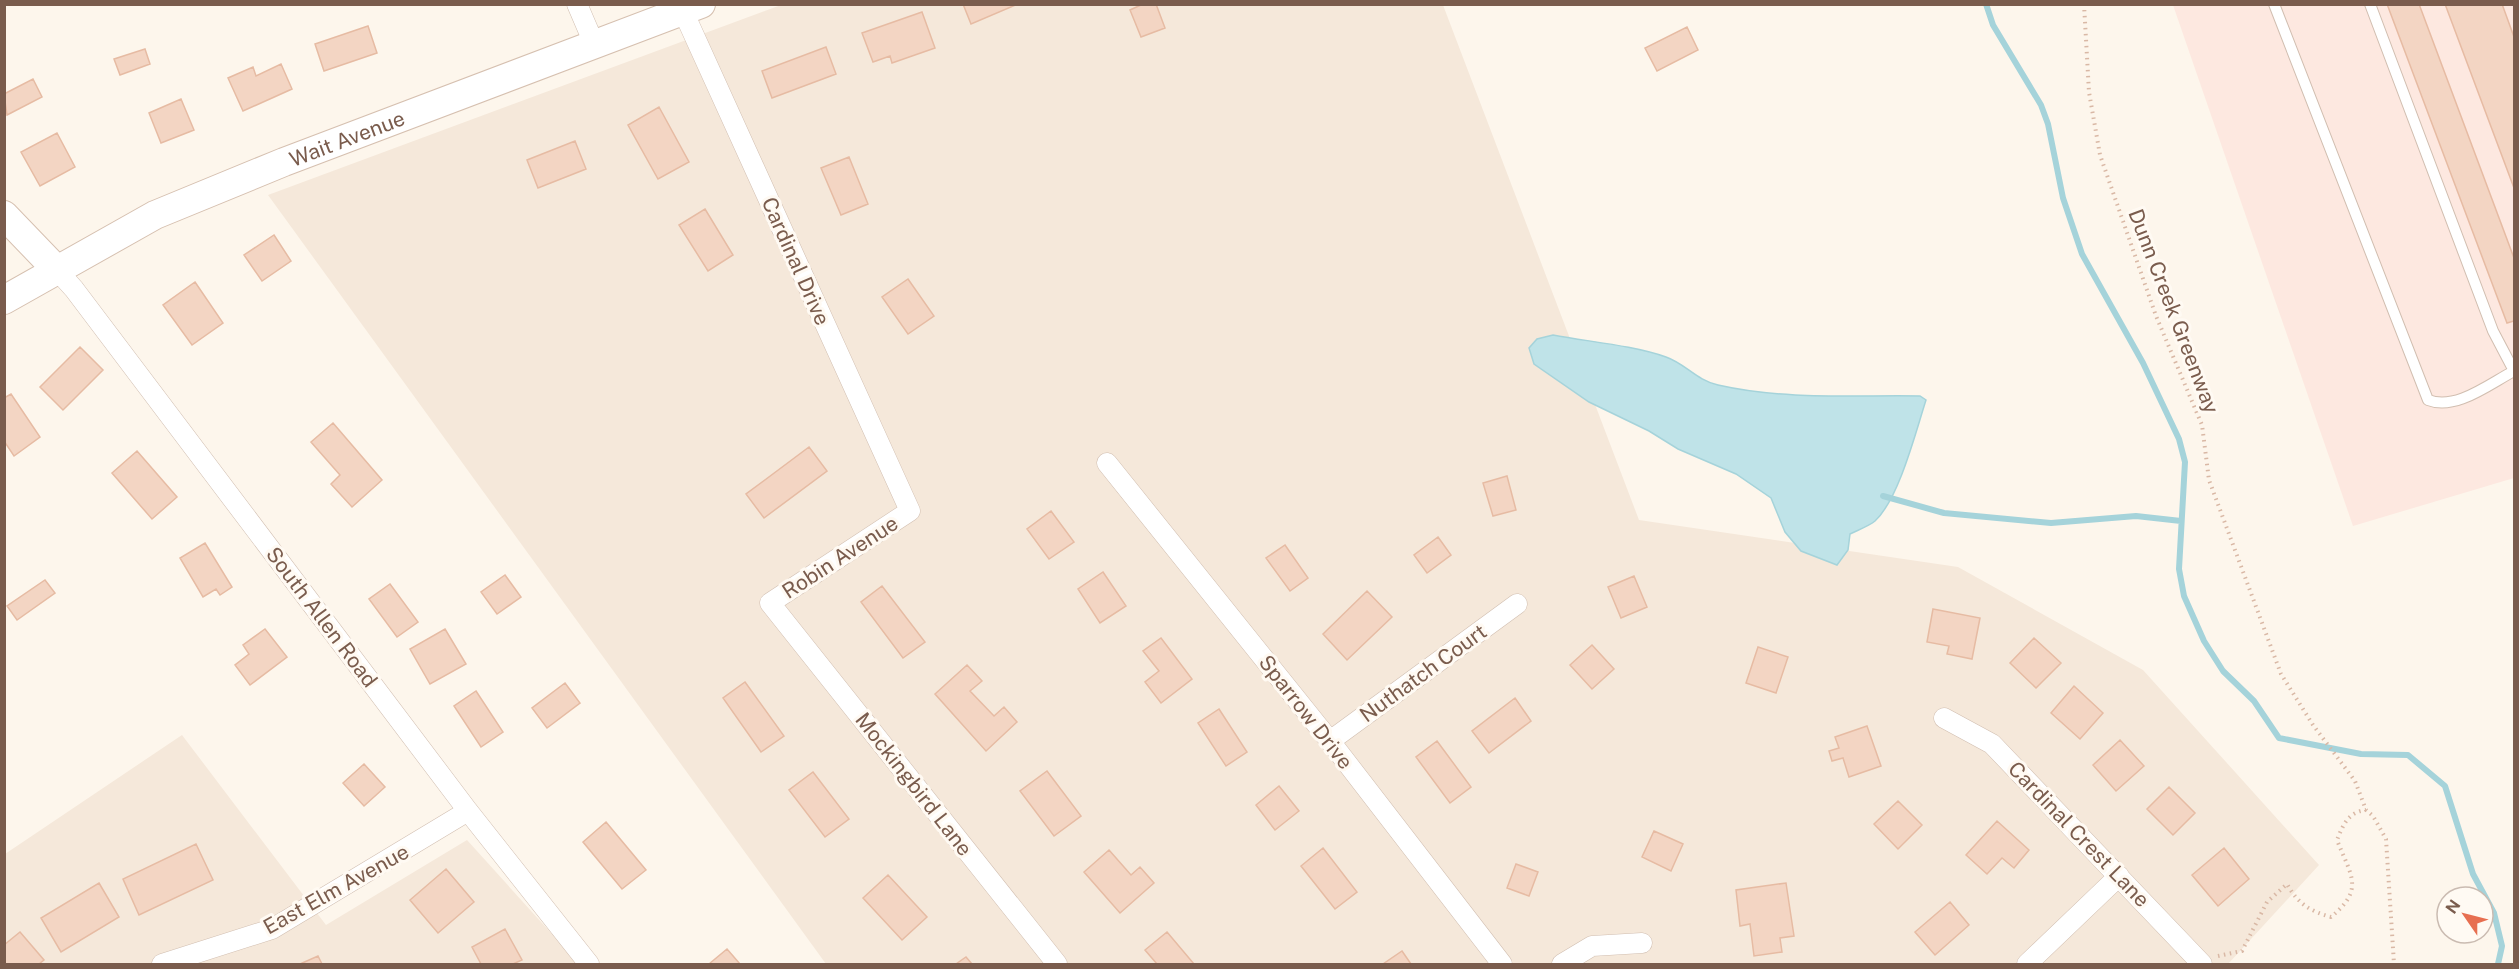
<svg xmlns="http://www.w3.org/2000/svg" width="2519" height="969" font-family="'Public Sans',sans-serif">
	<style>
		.residential { fill: #f5e8da }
		.commercial { fill: #fde8e0 }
		.water { fill: #bfe3e8; stroke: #a5d3da; stroke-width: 1.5 }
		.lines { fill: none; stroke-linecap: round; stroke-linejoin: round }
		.stream { stroke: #a5d3da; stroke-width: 6 }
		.building { fill: #f3d5c3; stroke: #e6bba3; stroke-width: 1.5 }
		.lane-casing { stroke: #d1beb0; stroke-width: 12 }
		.street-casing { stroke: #d1beb0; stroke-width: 21 }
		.secondary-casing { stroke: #d6c0b0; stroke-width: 30 }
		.path { stroke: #d9b8a5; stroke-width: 4; stroke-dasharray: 1.5 4.5; stroke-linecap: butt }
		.lane { stroke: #fff; stroke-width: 10 }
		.street { stroke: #fff; stroke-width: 20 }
		.secondary { stroke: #fff; stroke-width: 28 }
		.labels { text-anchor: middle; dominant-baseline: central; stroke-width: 6; stroke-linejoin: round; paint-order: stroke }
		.street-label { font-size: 21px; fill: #7a5c4d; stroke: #fffaf3 }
	</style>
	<rect width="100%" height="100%" fill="#fdf6ec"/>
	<!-- residential -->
	<path class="residential" d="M781,5H1443L1639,520L1958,567L2143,670L2319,865L2228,964H826L268,195Z
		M182,735L326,925L467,840L579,964H5V854Z"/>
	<!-- commercial -->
	<path class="commercial" d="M2173,5H2514V478L2353,526Z"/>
	<!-- water -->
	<path class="water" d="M1553,335C1590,342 1631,345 1666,357C1686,364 1696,380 1718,385C1784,400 1853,395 1920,396L1926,400C1916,431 1899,499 1875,521C1869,526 1858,530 1850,534L1848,550L1837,565L1801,551L1785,532L1771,498L1736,474L1678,449L1649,431L1589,402L1534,364L1529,348L1537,339Z"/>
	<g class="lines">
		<!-- stream -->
		<path class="stream" d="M1986,4L1993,25L2041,105L2048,124L2063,198L2082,254L2143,363L2179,439L2185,462L2179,569L2184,596L2204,641L2223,671L2254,701L2279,738L2361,754L2408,755L2445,786L2473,874L2494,913L2502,946L2498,964
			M1883,496L1944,513L2051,523L2136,516L2181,521"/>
	</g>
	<!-- building -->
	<path class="building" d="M963,4H1018L971,24Z
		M1143,4H1156L1165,28L1141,37L1130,10Z
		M2387,4H2419L2514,258V321L2507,323Z
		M2445,4H2502L2514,37V188Z
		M922,12L935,48L892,63L890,56L873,62L862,33Z
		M368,26L377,53L324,71L315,44Z
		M1687,27L1698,50L1657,71L1645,48Z
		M826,47L836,74L772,98L762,71Z
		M145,49L150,64L120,75L114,59Z
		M281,64L292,89L243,111L228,78L253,67L256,76Z
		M33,79L42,97L7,115L4,94Z
		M181,99L194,130L161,143L149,113Z
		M659,107L689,162L658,179L628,125Z
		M57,133L75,167L40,186L21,152Z
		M575,141L586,169L538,188L527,160Z
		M849,157L868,204L841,215L821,168Z
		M705,209L733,255L708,271L679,225Z
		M274,235L291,261L262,281L244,255Z
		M908,279L934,316L908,334L882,297Z
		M195,282L223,323L192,345L163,305Z
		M80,347L103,370L63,410L40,387Z
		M11,394L40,437L14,456L4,441V398Z
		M333,423L382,480L352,507L331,484L340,475L311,442Z
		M809,447L827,471L764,518L746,494Z
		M137,451L177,497L152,519L112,473Z
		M1507,476L1516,510L1493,516L1483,483Z
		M1051,511L1074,542L1049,559L1027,529Z
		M1438,537L1451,555L1427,573L1414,555Z
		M205,543L232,587L220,595L216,589L203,597L180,558Z
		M1285,545L1308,578L1290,591L1266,558Z
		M1103,572L1126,606L1100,623L1078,589Z
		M505,575L521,597L497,614L481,592Z
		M1634,576L1647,607L1621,618L1608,587Z
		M45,580L55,593L17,620L7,606Z
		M390,584L418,622L397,637L369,599Z
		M882,586L925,642L903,658L861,602Z
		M1367,591L1392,617L1347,660L1323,634Z
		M1933,609L1980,618L1972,659L1947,654L1949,646L1927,642Z
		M265,629L287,657L250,685L235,665L249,654L243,645Z
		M445,629L466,664L430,684L410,649Z
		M1161,638L1192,679L1161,703L1145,682L1159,671L1143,651Z
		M2034,638L2061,663L2036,688L2010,663Z
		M1592,645L1614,669L1592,689L1570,665Z
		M1758,647L1788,657L1776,693L1746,683Z
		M967,665L982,681L970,691L994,716L1004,707L1017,722L986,751L935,694Z
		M745,682L784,736L761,752L723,698Z
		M565,683L580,703L547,728L532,708Z
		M2074,686L2103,713L2080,739L2051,713Z
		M476,691L503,732L481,747L454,706Z
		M1515,698L1531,721L1489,753L1472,731Z
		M1219,709L1247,752L1226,766L1198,723Z
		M1867,726L1881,766L1849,777L1843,758L1832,761L1829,751L1839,748L1835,737Z
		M2120,740L2144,766L2116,791L2093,765Z
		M1437,741L1471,787L1450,803L1416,757Z
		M364,764L385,787L364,806L343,783Z
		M1047,771L1081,816L1054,836L1020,791Z
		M813,772L849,819L825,837L789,790Z
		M1279,786L1299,811L1275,830L1256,805Z
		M2169,787L2195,813L2173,835L2147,809Z
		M1898,801L1922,825L1898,849L1874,824Z
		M1997,821L2029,850L2014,868L2002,858L1987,874L1966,855Z
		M606,822L646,870L622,889L583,842Z
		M1654,831L1683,844L1671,871L1642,857Z
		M196,844L213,880L139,915L123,879Z
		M1323,848L1357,892L1335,909L1301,866Z
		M2224,848L2249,879L2218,906L2192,875Z
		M1109,850L1131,875L1140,867L1154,883L1120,913L1084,872Z
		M1516,864L1538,872L1529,896L1507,888Z
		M446,869L474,902L438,933L410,900Z
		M888,875L927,917L902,940L863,898Z
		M99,883L119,917L61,952L41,918Z
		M1786,883L1794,936L1780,938L1782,952L1754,956L1750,924L1740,926L1736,890Z
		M1950,902L1969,925L1935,955L1915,932Z
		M505,929L522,960L513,964H481L472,947Z
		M20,932L44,960L39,964H4V945Z
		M1167,932L1194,964H1157L1145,950Z
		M727,949L740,964H709Z
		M1402,951L1411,964H1383Z
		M318,956L322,964H300Z
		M966,957L972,964H956Z"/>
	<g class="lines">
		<!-- lane casing -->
		<g class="lane-casing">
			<path id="lane" d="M2274,4L2428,400C2456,411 2489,384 2514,371
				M2370,4L2493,331L2514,371"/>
		</g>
		<!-- street casing -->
		<g class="street-casing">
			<path id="street" d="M577,4L595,46
				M683,11L910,511L770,603L1057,964
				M56,269L74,289L468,811L589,964
				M1107,463L1330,741L1502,964
				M1944,718L1992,744L2202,964
				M1330,741L1517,604
				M162,964L272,929L468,811
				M1562,964L1592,946L1642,943
				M2027,964L2119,876"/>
		</g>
		<!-- secondary casing -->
		<g class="secondary-casing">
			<g id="secondary">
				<path d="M4,215L56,269"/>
				<path id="s1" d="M4,300L155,215L284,162L701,4"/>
			</g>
		</g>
		<!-- path -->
		<path class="path" d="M2084,4L2089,92L2100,155L2156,316L2202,425L2209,480L2281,674L2313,725L2355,781L2366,810L2373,816L2386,839L2394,964
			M2218,956L2242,951L2267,902L2287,884C2298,904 2310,911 2331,917C2365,889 2351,876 2337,840C2343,825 2348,812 2366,810"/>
		<!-- lane -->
		<use href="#lane" class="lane"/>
		<!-- street -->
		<use href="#street" class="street"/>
		<!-- secondary -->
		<use href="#secondary" class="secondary"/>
	</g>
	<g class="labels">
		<!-- street labels -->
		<g class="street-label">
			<text stroke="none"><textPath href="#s1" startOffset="380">Wait Avenue</textPath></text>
			<text transform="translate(796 261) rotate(66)">Cardinal Drive</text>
			<text transform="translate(2174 311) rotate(69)">Dunn Creek Greenway</text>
			<text transform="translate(840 557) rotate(-33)">Robin Avenue</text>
			<text transform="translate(322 617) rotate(53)">South Allen Road</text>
			<text transform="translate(1423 673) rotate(-36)">Nuthatch Court</text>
			<text transform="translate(1306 712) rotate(52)">Sparrow Drive</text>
			<text transform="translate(914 784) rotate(52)">Mockingbird Lane</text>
			<text transform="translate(2079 834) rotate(46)">Cardinal Crest Lane</text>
			<text transform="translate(336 889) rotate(-29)">East Elm Avenue</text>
		</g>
	</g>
	<!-- border -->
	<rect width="2519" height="969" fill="none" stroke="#7a5c4d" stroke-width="12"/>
	<!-- north arrow -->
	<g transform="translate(2465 915) rotate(305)"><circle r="28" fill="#fffaf3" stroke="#cabbb1" stroke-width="1.5"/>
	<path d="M0-4.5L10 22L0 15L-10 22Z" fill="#e76f51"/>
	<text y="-9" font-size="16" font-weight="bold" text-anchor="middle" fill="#7a5c4d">N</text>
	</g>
</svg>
